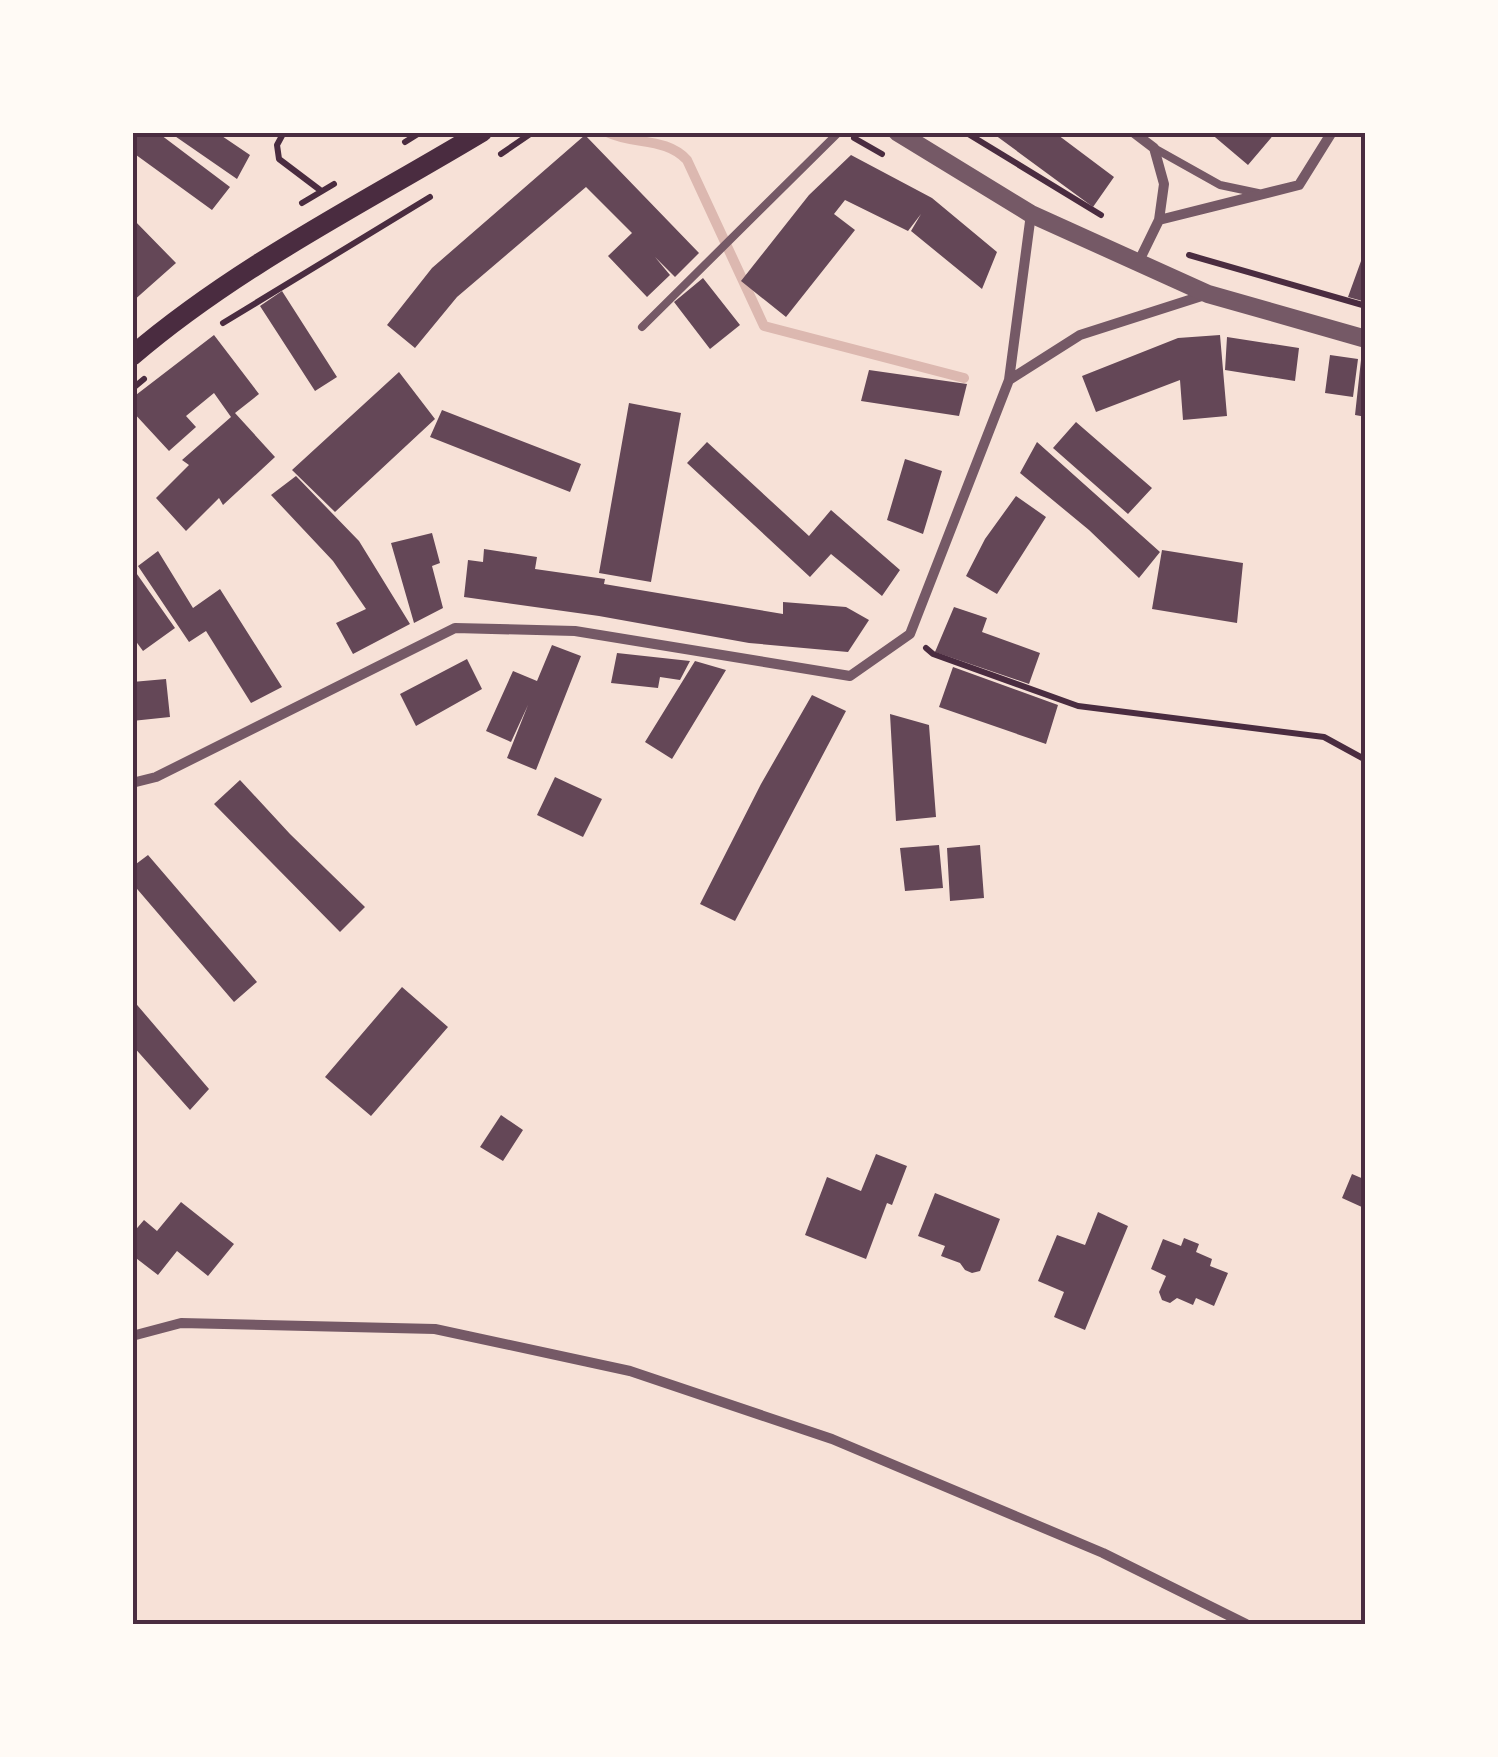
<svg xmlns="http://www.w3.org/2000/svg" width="1498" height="1757" font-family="Raleway,sans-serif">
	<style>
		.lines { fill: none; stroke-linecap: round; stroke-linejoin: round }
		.stream { stroke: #dcb8b0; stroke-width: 10 }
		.building { fill: #644757 }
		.path { stroke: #4a2c40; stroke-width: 6 }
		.service { stroke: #755966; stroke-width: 8 }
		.minor { stroke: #755966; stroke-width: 10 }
		.tertiary { stroke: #755966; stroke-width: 18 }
		.secondary { stroke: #4a2c40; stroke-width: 20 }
		.neatline { fill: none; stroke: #4a2c40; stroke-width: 4 }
	</style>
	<rect width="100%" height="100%" fill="#f7e1d7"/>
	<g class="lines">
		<!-- stream -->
		<path class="stream" d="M607,132C633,145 666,137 687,160L764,326L964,378"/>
	</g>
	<!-- building -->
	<path class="building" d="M132,132H157L230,187L212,210L132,152Z
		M169,132H216L250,155L237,179Z
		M991,132H1054L1114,177L1093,207Z
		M1209,132H1276L1248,165Z
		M585,135L699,253L675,277L655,257L670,275L647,297L608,256L632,233L586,187L457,297L415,348L387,325L432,268Z
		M851,155L932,198L997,252L982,289L911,231L921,214L908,231L845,200L834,214L855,230L786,317L741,281L809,195Z
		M132,218L176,263L132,302Z
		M1365,250H1366V302L1348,297Z
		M703,278L740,325L710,349L674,302Z
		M282,291L337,377L315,391L260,306Z
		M214,335L259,394L235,413L275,457L223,505L219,498L186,531L156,498L189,465L182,460L231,417L214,393L186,416L196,427L169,451L132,411V398Z
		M1220,335L1227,416L1183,420L1180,380L1096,412L1082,376L1178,338Z
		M1227,337L1299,348L1295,381L1225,370Z
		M1330,355L1358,359L1353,397L1325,393Z
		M1361,360L1366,361V417L1355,415Z
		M869,370L967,384L959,416L861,401Z
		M399,372L435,419L335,512L292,470Z
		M629,403L681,413L651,582L599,573Z
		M442,410L581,464L570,492L430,437Z
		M1076,422L1152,488L1128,514L1053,448Z
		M707,442L809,536L831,510L900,570L882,596L831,554L810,577L687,463Z
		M1037,442L1160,552L1139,578L1089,530L1020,473Z
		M905,459L942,471L923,534L887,520Z
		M296,476L359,541L410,624L353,654L336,623L366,609L333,561L271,495Z
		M1016,496L1046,517L997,594L966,576L985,539Z
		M432,533L440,563L432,566L443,608L414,623L391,543Z
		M484,549L537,557L535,569L605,579L604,584L783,614V602L846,607L869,620L848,652L749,643L599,616L464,597L468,560L483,562Z
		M1162,550L1243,563L1237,623L1152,609Z
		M158,551L193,608L220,589L282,687L251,703L206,631L189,642L138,566Z
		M132,567L175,628L143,651L132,636Z
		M954,607L987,618L982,632L1040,653L1029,684L935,652Z
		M552,645L581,656L536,770L507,758L528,705L511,742L486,731L513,671L537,681Z
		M617,653L690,661L680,680L660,677L658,688L611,683Z
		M467,659L482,689L416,726L400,694Z
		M695,661L726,670L672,759L645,742Z
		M953,667L1058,705L1046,744L939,707Z
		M166,679L170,717L132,721V682Z
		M812,695L846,711L735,921L700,904L761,784Z
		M890,714L929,725L936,817L896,821Z
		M555,777L602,799L583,837L537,815Z
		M240,780L290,834L365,907L340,932L214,804Z
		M939,845L943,888L905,891L900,848Z
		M980,845L984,898L950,901L947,848Z
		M148,855L257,982L234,1002L132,883V867Z
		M402,987L448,1027L371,1116L325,1077Z
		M132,999L209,1089L190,1110L132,1045Z
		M501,1115L523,1130L503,1161L480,1147Z
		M876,1154L907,1166L892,1205L887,1203L866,1259L805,1235L827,1177L861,1191Z
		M1352,1174L1366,1180L1364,1208L1342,1198Z
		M935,1193L1000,1219L980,1271L972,1273L965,1270L960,1263L941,1256L945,1246L918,1236Z
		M181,1202L234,1244L208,1276L177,1251L158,1275L132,1255V1234L144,1220L157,1231Z
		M1098,1212L1128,1226L1085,1330L1054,1317L1064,1292L1038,1281L1057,1235L1085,1245Z
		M1184,1238L1199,1244L1196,1252L1212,1259L1210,1266L1228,1273L1214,1306L1196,1298L1193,1305L1177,1298L1170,1303L1162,1300L1159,1292L1166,1276L1151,1269L1163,1239L1181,1246Z"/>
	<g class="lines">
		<!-- path -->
		<path class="path" d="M284,132L277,145L279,159L320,190
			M965,132L1101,215
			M854,138L882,154
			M405,142L421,132
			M501,154L533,132
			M302,203L334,184
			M1189,255L1366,306
			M223,323L430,197
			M132,389L144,379
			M926,648L933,654L1078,706L1324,737L1366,760"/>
		<!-- service -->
		<path class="service" d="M1154,148L1220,185L1258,193
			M642,327L839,132"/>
		<!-- minor -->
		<path class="minor" d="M1133,132L1154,148L1164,184L1159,220L1138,263
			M1159,220L1299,185L1332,132
			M1009,380L1080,335L1208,294
			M132,783L156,777L455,628L575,631L850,676L910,634L1009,380L1031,214
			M132,1336L181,1323L435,1329L630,1371L832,1439L1103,1553L1246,1624"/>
		<!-- tertiary -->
		<path class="tertiary" d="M897,132L1031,214L1208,294L1366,339"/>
		<!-- secondary -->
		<path class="secondary" d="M132,356C237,266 364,203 482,132"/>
	</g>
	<!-- border -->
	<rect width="1498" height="1757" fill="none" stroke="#fffaf5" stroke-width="270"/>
	<rect x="135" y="135" width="1228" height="1487" class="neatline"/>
</svg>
